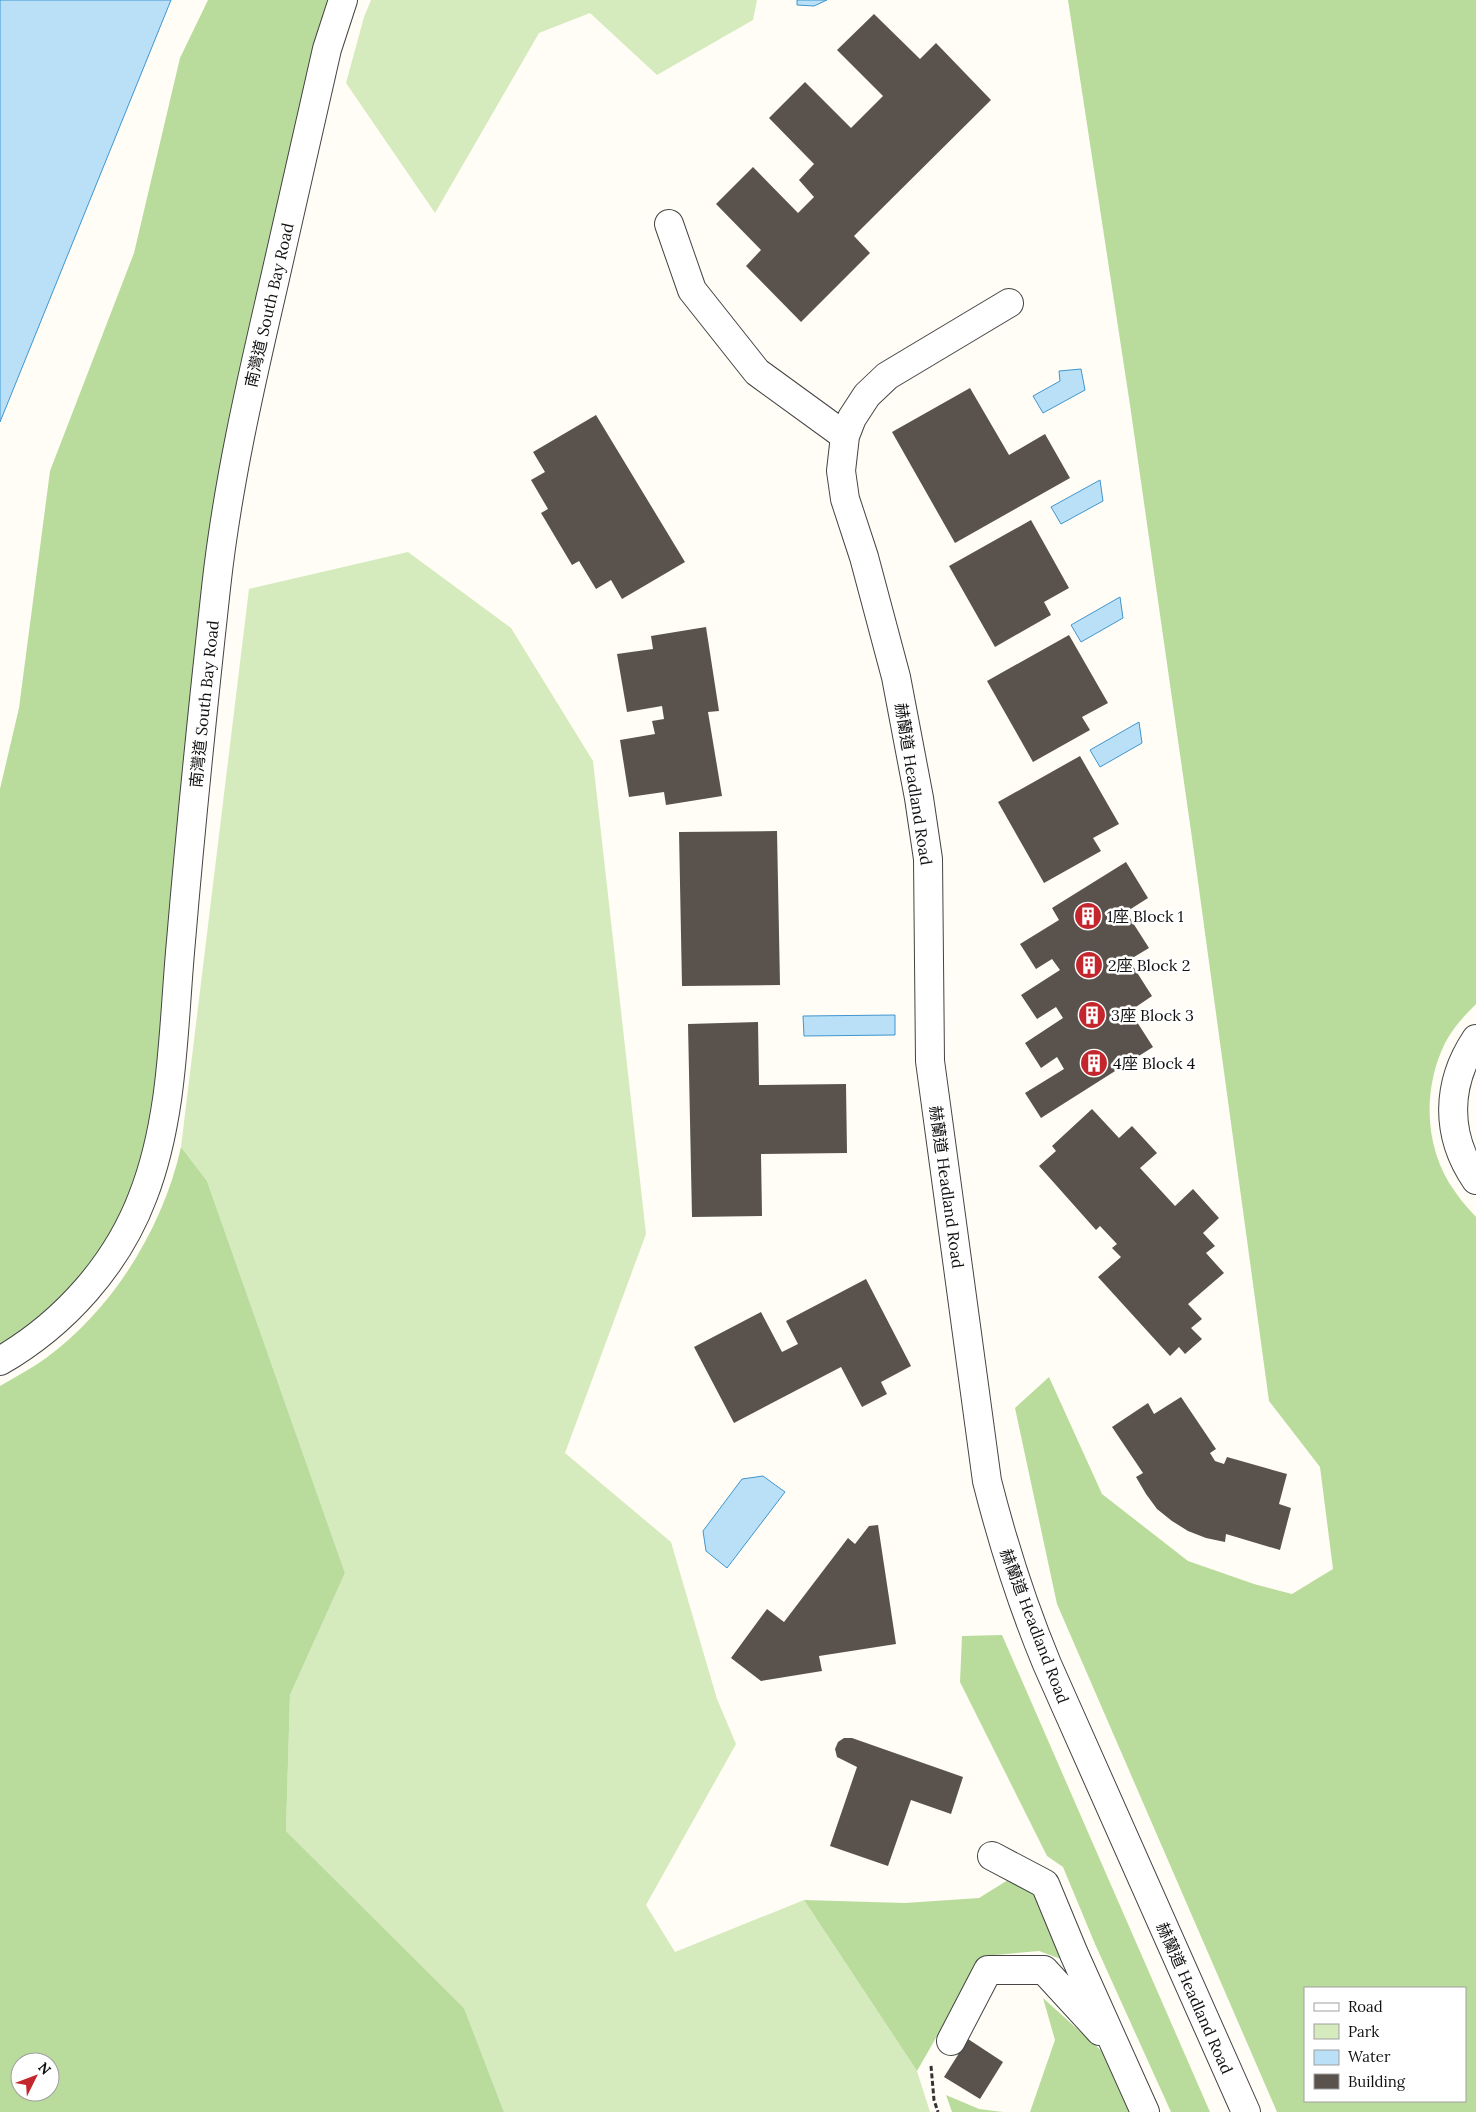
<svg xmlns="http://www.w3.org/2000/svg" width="1476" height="2112" font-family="Lora,'Noto Sans TC',serif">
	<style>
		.green { fill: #d5ebbd }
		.forest { fill: #b9dc9c; fill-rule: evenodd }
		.water { fill: #b9e0f7; stroke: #3f96cf }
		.building { fill: #5a524d }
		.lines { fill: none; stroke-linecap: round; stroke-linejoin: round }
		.minor-casing { stroke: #444; stroke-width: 30 }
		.path { stroke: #333; stroke-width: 3; stroke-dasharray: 5 2.5; stroke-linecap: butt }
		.minor { stroke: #fff; stroke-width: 28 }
		.labels { text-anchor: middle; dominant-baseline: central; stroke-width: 5; stroke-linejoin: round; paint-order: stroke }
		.street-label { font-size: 16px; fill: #111; stroke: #fff }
		.poi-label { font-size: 16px; fill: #111; stroke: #fff; text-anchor: start }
	</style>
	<rect width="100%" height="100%" fill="#fffdf5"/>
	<!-- green -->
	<path class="green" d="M371,0H757L753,20L657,75L590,13L539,33L435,213L346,83L364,17Z
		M408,552L511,628L593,761L646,1234L565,1453L671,1542L717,1699L736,1744L646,1905L675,1952L804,1900L917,2071L930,2112H504L464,2008L286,1831L290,1695L345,1573L207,1181L181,1147L249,589Z"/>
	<!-- forest -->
	<path class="forest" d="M208,0H345L246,397L156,1115L122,1220L95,1262L63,1300L0,1349V789L19,708L50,471L134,253L180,58Z
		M1068,0H1476V1004C1464,1016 1453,1028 1445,1043C1422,1090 1424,1150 1456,1193C1462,1202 1469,1209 1476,1217V2112H1277L1057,1604L1015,1408L1049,1377L1102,1494L1188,1561L1254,1584L1292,1594L1333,1569L1320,1467L1269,1401L1193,845L1130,405ZM1305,1988H1465V2101H1305Z
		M181,1147L207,1181L345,1573L290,1695L286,1831L464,2008L504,2112H0V1386C15,1377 31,1369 46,1358C113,1309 163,1228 181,1147ZM20,2062H50V2092H20Z
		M1002,1635L1210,2112H1171L1095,1944L1063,1867L1047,1856L960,1682L962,1636Z
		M1008,1880L1034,1893L1061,1959L1039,1951L983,1956L917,2071L804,1900L905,1903L979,1898Z
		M1043,1998L1105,2054L1131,2112H1030L1055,2040Z
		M946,2095L979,2109L1003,2112H952Z"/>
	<!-- water -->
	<path class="water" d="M0,0H171L0,422Z
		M797,0H827L814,6L797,5Z
		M1081,369L1085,390L1043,413L1033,396L1060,381L1059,371Z
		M1100,480L1103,501L1061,524L1051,507Z
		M1120,597L1123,618L1081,642L1071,625Z
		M1139,722L1142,743L1100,767L1090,750Z
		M895,1015V1035L804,1036L803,1016Z
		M763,1476L785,1492L727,1568L706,1551L703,1531L742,1479Z"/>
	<!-- building -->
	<path class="building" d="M874,14L920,59L936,43L991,100L854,236L870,253L801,322L746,266L761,250L716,204L753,167L798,213L814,197L799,180L814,164L769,118L805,82L851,128L883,96L837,50Z
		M970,388L1009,455L1045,434L1070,478L955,543L892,432Z
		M596,415L685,562L622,599L611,580L596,589L579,561L572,565L541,513L548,509L531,480L545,472L533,452Z
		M1031,520L1069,588L1044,602L1051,615L995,647L949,566Z
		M706,627L719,711L708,712L722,796L666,805L664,792L629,797L620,740L655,734L652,721L664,719L662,706L627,712L617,654L653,649L651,636Z
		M1069,635L1108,703L1082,717L1090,730L1033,762L987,681Z
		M1080,756L1119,824L1093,838L1101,851L1044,883L998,802Z
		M777,831L780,985L682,986L679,832Z
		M1126,862L1148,898L1126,912L1149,948L1129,960L1152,996L1130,1011L1153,1047L1041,1118L1025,1093L1064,1069L1057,1057L1041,1068L1025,1043L1063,1018L1056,1007L1037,1019L1021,995L1060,970L1052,959L1036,969L1020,944L1059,920L1052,908Z
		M758,1022L759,1085L846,1084L847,1153L761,1154L762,1216L692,1217L688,1024Z
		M1092,1109L1119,1138L1132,1126L1157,1153L1140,1168L1175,1206L1193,1189L1219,1218L1203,1233L1215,1246L1206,1253L1224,1273L1188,1304L1202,1319L1191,1328L1202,1339L1185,1354L1179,1347L1170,1356L1098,1277L1121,1257L1112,1248L1117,1244L1100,1226L1096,1230L1039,1166L1056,1151L1052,1146Z
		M866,1279L911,1366L881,1382L887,1394L862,1407L841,1367L734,1423L694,1347L761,1312L782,1352L798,1344L786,1321Z
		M1181,1397L1216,1449L1210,1453L1215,1461L1224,1464L1227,1457L1287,1474L1279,1504L1291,1508L1280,1550L1226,1534L1225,1542L1206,1538L1188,1531L1172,1521L1157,1509L1146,1494L1136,1477L1143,1473L1112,1427L1148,1403L1154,1414Z
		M878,1525L896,1644L819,1656L822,1671L761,1681L731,1658L767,1609L784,1622L848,1538L855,1544L869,1526Z
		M844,1738H852L963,1777L951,1814L911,1800L888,1866L830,1846L857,1767L837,1757L835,1749L838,1742Z
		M968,2039L1003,2062L980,2099L944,2077Z"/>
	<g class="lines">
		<!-- minor casing -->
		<g class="minor-casing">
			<path id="minor" d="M669,224L692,290L757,372L845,436
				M1009,303L887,376L867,395L852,418L845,436L841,471L845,499L864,557L896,677L919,798L928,859L930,1061L987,1481C1003,1544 1022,1604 1047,1664L1246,2112
				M1476,1039C1446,1084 1445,1135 1476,1180
				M0,1361C64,1324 117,1265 143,1196C174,1116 173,1026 181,941C191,823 203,706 216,588C227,487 250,386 273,287C291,208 309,129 327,49L343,0
				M992,1856L1045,1884L1074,1954L1145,2112
				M951,2041L988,1970H1044L1100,2031"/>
		</g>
		<!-- path -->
		<path class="path" d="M931,2066L934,2100L938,2112"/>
		<!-- minor -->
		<use href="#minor" class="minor"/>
	</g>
	<!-- icons -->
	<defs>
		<g id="building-disc" transform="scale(1.4375)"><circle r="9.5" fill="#c4262e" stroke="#fff"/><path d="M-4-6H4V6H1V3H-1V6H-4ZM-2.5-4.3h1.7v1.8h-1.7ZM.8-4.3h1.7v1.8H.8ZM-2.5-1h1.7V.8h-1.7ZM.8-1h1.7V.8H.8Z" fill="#fff"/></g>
	</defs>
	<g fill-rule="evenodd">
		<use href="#building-disc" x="1088" y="916"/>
		<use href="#building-disc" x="1089" y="965"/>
		<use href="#building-disc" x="1092" y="1015"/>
		<use href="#building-disc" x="1094" y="1063"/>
	</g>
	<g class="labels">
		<!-- street labels -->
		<g class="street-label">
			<text transform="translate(269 305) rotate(-77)">南灣道 South Bay Road</text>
			<text transform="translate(204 704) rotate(-84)">南灣道 South Bay Road</text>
			<text transform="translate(914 784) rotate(81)">赫蘭道 Headland Road</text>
			<text transform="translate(947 1187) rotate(82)">赫蘭道 Headland Road</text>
			<text transform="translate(1035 1626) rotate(69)">赫蘭道 Headland Road</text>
			<text transform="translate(1195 1998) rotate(66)">赫蘭道 Headland Road</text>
		</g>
		<!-- poi labels -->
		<g class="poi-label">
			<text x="1107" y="916">1座 Block 1</text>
			<text x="1108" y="965">2座 Block 2</text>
			<text x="1111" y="1015">3座 Block 3</text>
			<text x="1113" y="1063">4座 Block 4</text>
		</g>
	</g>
	<!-- legend -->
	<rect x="1304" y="1987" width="162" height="115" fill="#ffffff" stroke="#a0a0a0"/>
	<rect x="1314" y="2003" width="25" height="8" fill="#ffffff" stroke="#a0a0a0"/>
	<text x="1348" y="2012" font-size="15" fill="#111111">Road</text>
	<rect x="1314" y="2024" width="25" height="15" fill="#d5ebbd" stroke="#a0a0a0"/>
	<text x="1348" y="2037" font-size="15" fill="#111111">Park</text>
	<rect x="1314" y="2050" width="25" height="15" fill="#b9e0f7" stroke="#a0a0a0"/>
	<text x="1348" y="2062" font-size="15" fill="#111111">Water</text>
	<rect x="1314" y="2074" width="25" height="15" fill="#5a524d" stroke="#a0a0a0"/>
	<text x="1348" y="2087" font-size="15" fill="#111111">Building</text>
	<!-- north arrow -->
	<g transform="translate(35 2077) rotate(48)"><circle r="24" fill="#ffffff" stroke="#a0a0a0"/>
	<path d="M0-4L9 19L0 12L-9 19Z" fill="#c4262e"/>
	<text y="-8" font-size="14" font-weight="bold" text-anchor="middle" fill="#111111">N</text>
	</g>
</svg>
